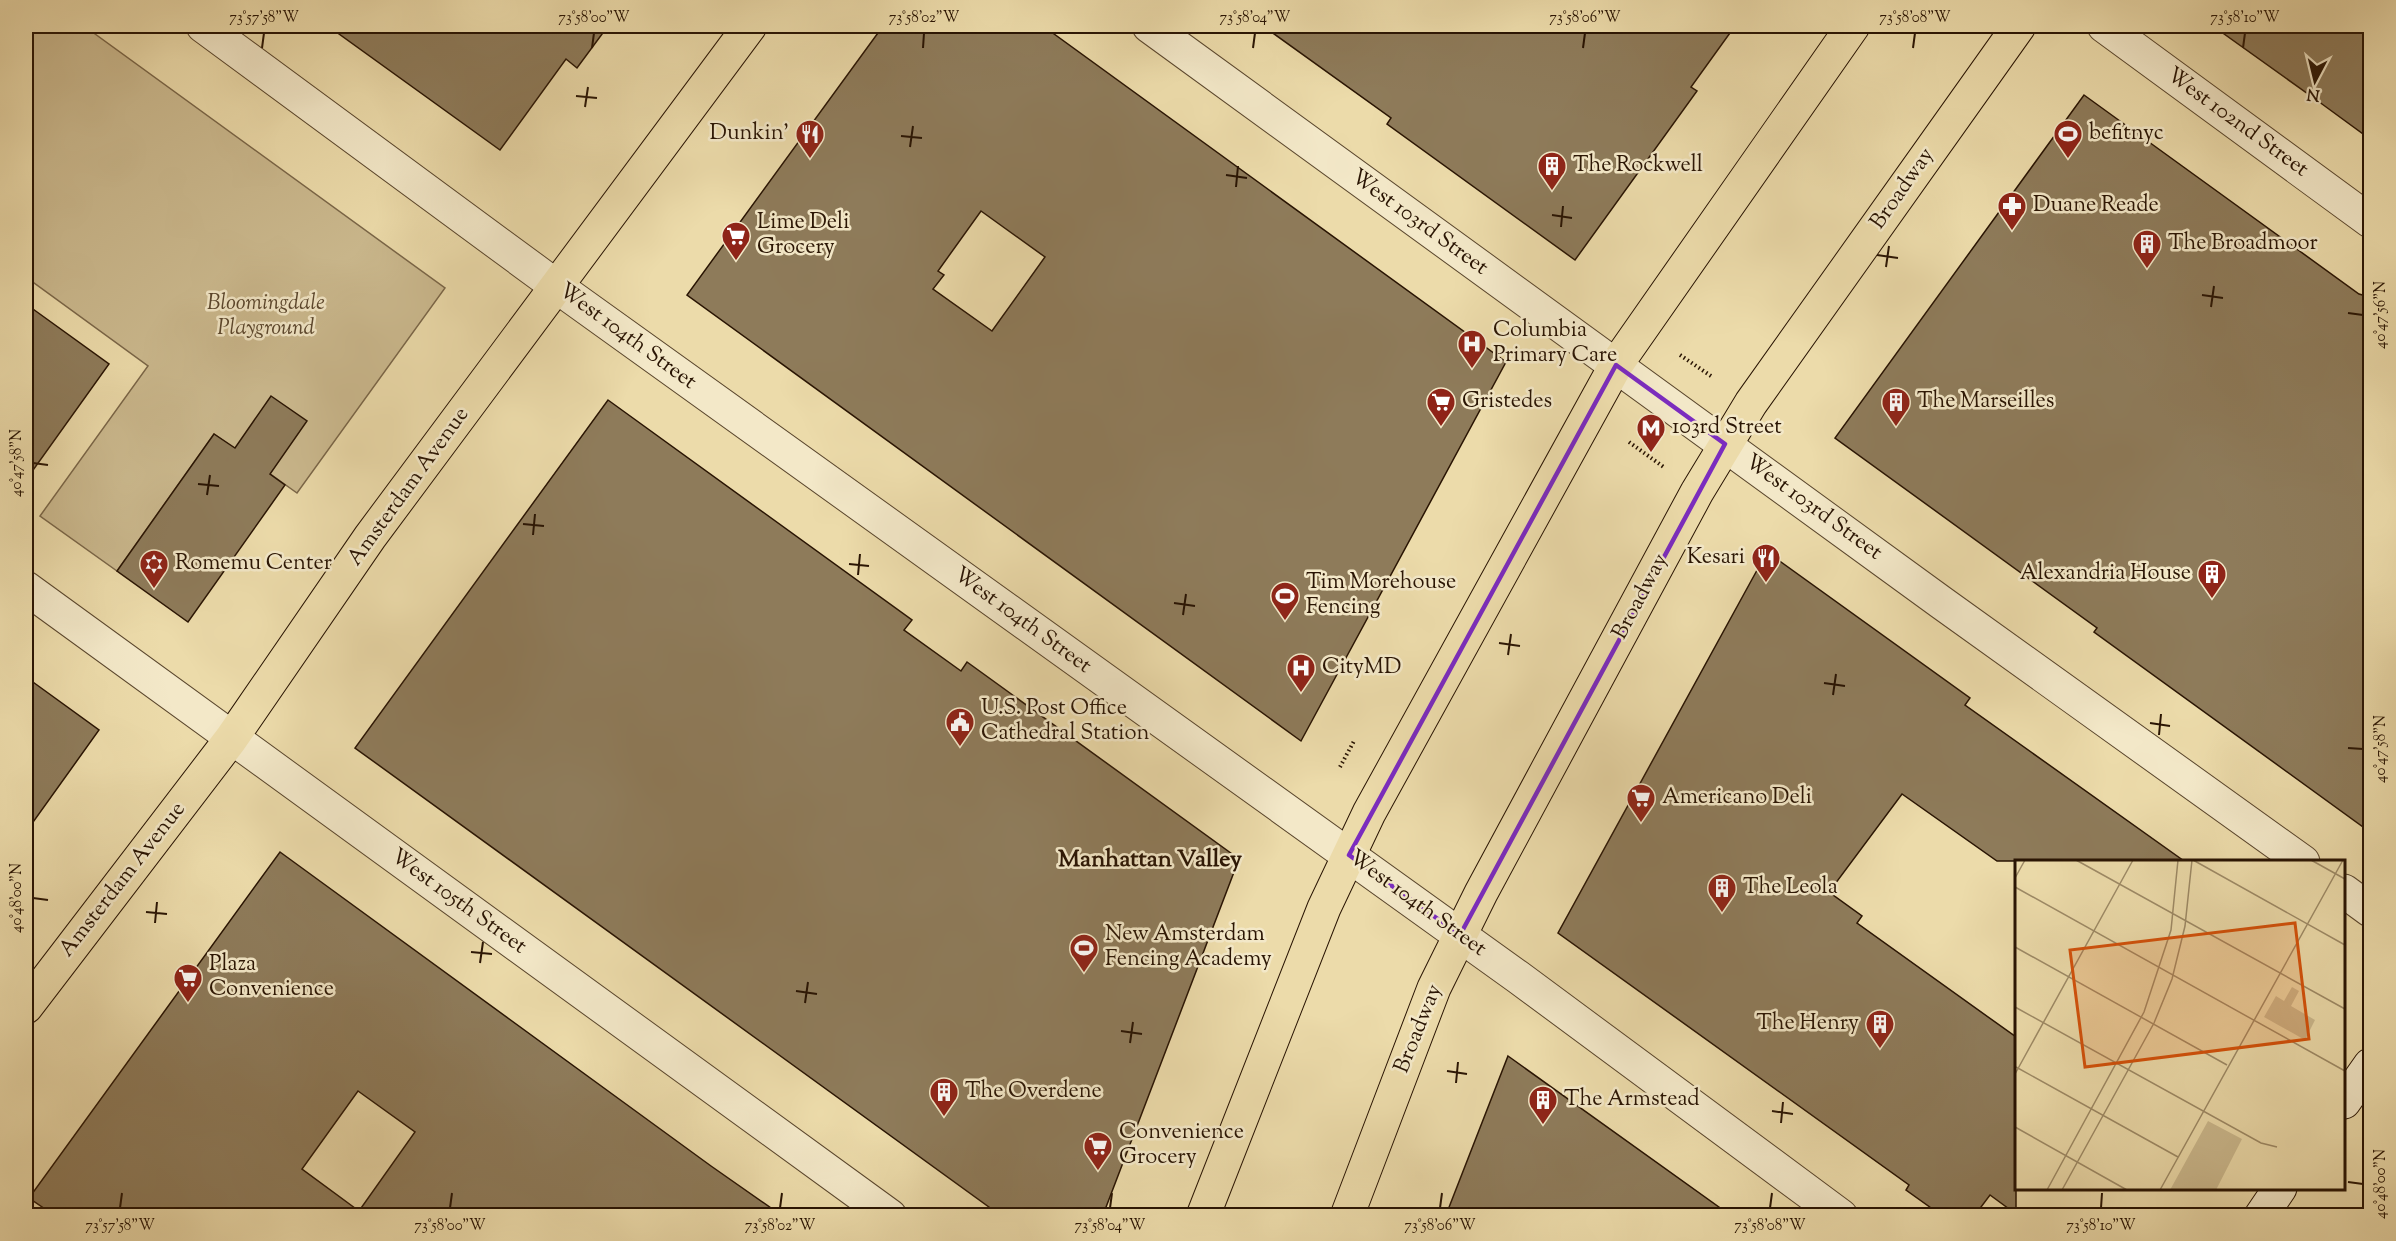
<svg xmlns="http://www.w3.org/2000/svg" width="2396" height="1241" font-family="'Sorts Mill Goudy',serif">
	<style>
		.green { fill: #cbb98e; stroke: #7a6648; stroke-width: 1.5 }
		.building { fill: #8e7b5a; stroke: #291403; stroke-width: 1.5; fill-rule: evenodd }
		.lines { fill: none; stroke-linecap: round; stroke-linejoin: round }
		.street-casing { stroke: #5a462d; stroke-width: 35 }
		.secondary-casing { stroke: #291403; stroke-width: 35 }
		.primary-casing { stroke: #291403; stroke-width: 35 }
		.path { stroke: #291403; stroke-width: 4; stroke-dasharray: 1.5 3; stroke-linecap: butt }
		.street { stroke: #f3e8c8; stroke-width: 33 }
		.secondary { stroke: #f3e8c8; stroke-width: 33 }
		.primary { stroke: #ecdbaa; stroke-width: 33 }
		.marked { fill: none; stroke: #7b2cbf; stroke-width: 4.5; stroke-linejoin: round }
		.ticks { fill: none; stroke: #291403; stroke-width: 2 }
		.labels { text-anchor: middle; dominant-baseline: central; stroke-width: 5; stroke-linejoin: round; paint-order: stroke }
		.street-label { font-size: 22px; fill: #291403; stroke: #f3e8c8 }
		.poi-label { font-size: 22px; fill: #291403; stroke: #f3e8c8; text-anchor: start }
		.park-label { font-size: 22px; font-style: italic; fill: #5a462d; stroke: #f3e8c8 }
		.neighbourhood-label { font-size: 24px; font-weight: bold; fill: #291403; stroke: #f3e8c8 }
		.inset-road { fill: none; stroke: #9e8b67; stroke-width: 1.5 }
		.view { fill: #d5520b; fill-opacity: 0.15; stroke: #d5520b; stroke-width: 3 }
		.inset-edge { fill: none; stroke: #291403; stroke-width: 3 }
		.neatline { fill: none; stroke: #291403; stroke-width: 2 }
		.ticks-label { font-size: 15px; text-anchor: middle; fill: #291403 }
	</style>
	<rect width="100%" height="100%" fill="#ecdbaa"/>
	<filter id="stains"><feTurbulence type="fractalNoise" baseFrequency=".00333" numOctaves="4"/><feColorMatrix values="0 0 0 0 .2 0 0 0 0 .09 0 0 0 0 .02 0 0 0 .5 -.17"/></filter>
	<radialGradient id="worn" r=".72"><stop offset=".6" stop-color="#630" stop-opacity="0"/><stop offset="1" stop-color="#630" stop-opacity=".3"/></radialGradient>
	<!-- green -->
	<path class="green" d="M30,26H84L445,288L297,493L214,434L117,571L40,516L148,366L26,277V31Z"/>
	<!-- building -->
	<path class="building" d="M328,26H608L577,68L566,59L500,150Z
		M883,26H1043L1506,362L1301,741L687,295ZM981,211L1045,257L992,331L933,289L944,275L938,271Z
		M1263,26H1735L1691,87L1697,91L1575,260L1387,124L1391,118Z
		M2213,26H2370V139L2322,104Z
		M2084,95L2359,294L2370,297V832L2094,632L2097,628L1835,438Z
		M26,304L109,364L26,480Z
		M271,396L307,421L270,474L285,485L188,622L117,571L214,434L235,448Z
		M608,400L912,620L904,630L961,671L967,662L1239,859L1103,1215H1000L355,748Z
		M1767,552L1970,698L1965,705L2184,861H1997L1902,794L1829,892L1862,916L1857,923L2016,1037V1214L1990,1195L1975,1215H1941L1906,1190L1909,1185L1558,933Z
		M26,677L99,730L26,832Z
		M280,852L711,1166L781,1215H54L29,1198ZM358,1091L415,1132L359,1211L302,1169Z
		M1508,1056L1730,1215H1446Z"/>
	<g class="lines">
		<!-- street casing -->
		<g class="street-casing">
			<path id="street" d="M203,26L556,286L1518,977L1841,1216
				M1149,26L1942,603L2303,862
				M2104,26L2370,221
				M26,588L890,1216
				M2344,891L2370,910"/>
		</g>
		<!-- secondary casing -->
		<g class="secondary-casing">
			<path id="secondary" d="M2344,1102L2370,1065
				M2261,1216L2280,1188"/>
		</g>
		<!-- primary casing -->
		<g class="primary-casing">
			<path id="primary" d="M26,1007L231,739L370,537L750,26
				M1203,1216L1324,908L1369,813L1616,365L1853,26
				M1347,1216L1434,988L1481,893L1697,492L1751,403L2019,26"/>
		</g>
		<!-- path -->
		<path class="path" d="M1680,355L1711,376
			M1629,442L1665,468
			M1340,767L1354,741"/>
		<!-- street -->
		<use href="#street" class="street"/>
		<!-- secondary -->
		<use href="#secondary" class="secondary"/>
		<!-- primary -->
		<use href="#primary" class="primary"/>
	</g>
	<!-- marked area -->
	<path class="marked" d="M1616,365L1725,444L1460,935L1349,855Z"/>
	<!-- ticks -->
	<path class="ticks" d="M262,48L264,33M592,48L594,33M923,48L924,33M1253,48L1255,33M1583,48L1585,33M1913,48L1915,33M2243,48L2245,33M576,96L597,98M585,107L588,87M901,136L922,138M910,147L913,126M1226,175L1247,178M1236,187L1238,166M1552,215L1572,218M1561,227L1563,206M1877,255L1898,258M1886,267L1889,246M2202,295L2223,298M2211,307L2214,286M2348,313L2363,315M33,463L48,465M198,484L219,486M207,495L210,475M523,524L544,526M533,535L535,514M849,564L869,566M858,575L860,554M1174,603L1195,606M1183,615L1186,594M1499,643L1520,646M1508,655L1511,634M1824,683L1845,686M1833,695L1836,674M2150,723L2170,726M2159,735L2161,714M2348,748L2363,749M33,898L48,900M146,912L167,914M155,923L157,902M471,952L492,954M480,963L483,942M796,991L817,994M805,1003L808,982M1121,1031L1142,1034M1130,1043L1133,1022M1447,1071L1467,1074M1456,1083L1458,1062M1772,1111L1793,1114M1781,1123L1783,1102M2348,1182L2363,1184M120,1208L122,1193M450,1208L452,1193M780,1208L782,1193M1110,1208L1112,1193M1440,1208L1442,1193M1770,1208L1772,1193M2101,1208L2102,1193"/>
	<!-- icons -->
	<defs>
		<g id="restaurant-pin" transform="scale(1.5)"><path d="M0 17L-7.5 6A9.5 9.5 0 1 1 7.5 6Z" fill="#8f2418" stroke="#f3e8c8"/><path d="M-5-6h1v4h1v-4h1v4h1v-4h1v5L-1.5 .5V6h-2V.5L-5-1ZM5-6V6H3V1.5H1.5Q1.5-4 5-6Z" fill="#fff"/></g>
		<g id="stadium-pin" transform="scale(1.5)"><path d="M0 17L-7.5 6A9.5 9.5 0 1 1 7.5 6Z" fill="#8f2418" stroke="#f3e8c8"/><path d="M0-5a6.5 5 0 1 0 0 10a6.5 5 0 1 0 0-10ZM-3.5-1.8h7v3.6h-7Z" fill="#fff"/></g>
		<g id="building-pin" transform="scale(1.5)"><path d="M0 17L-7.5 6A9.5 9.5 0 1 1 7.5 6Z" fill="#8f2418" stroke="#f3e8c8"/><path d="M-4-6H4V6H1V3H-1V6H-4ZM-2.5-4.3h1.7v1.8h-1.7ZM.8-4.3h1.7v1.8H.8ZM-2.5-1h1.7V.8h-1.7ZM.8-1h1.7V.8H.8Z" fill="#fff"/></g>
		<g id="pharmacy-pin" transform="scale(1.5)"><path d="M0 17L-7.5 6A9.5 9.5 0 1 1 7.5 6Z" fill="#8f2418" stroke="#f3e8c8"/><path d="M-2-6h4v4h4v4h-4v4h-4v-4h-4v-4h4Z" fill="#fff"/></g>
		<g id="supermarket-pin" transform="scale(1.5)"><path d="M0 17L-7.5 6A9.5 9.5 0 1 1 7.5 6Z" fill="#8f2418" stroke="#f3e8c8"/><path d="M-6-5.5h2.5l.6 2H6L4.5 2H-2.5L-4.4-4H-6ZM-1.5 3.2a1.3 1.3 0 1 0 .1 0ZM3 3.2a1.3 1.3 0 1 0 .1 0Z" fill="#fff"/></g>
		<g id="hospital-pin" transform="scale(1.5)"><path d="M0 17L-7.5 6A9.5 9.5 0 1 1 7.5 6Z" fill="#8f2418" stroke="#f3e8c8"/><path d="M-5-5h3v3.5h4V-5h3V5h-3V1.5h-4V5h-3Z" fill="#fff"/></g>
		<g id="metro-pin" transform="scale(1.5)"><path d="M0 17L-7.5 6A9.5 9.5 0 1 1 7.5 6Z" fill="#8f2418" stroke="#f3e8c8"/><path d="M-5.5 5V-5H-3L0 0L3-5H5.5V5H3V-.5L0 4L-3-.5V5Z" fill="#fff"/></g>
		<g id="synagogue-pin" transform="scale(1.5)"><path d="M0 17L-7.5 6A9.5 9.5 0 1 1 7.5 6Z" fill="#8f2418" stroke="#f3e8c8"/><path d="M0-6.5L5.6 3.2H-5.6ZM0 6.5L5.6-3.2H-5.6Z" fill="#fff"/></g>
		<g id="civic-pin" transform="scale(1.5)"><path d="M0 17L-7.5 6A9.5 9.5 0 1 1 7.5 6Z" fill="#8f2418" stroke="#f3e8c8"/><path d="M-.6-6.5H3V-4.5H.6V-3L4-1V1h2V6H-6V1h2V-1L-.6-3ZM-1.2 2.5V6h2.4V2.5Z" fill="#fff"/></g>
	</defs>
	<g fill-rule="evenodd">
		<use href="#restaurant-pin" x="810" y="134"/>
		<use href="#stadium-pin" x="2068" y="134"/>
		<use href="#building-pin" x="1552" y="166"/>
		<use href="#pharmacy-pin" x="2012" y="206"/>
		<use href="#supermarket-pin" x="736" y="236"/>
		<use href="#building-pin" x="2147" y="244"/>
		<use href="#hospital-pin" x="1472" y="344"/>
		<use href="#supermarket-pin" x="1441" y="402"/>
		<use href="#building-pin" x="1896" y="402"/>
		<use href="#metro-pin" x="1651" y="428"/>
		<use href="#restaurant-pin" x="1766" y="558"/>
		<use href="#synagogue-pin" x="154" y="564"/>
		<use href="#building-pin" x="2212" y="574"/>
		<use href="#stadium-pin" x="1285" y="596"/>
		<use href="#hospital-pin" x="1301" y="668"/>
		<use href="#civic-pin" x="960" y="722"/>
		<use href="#supermarket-pin" x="1641" y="798"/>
		<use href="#building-pin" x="1722" y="888"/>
		<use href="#stadium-pin" x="1084" y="948"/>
		<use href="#supermarket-pin" x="188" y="978"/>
		<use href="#building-pin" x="1880" y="1024"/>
		<use href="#building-pin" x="944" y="1092"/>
		<use href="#building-pin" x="1543" y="1100"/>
		<use href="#supermarket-pin" x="1098" y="1146"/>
	</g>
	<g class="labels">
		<!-- street labels -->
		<g class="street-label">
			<text transform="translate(2237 123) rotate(36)">West 102nd Street</text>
			<text transform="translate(1903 189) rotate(-55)">Broadway</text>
			<text transform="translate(1419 223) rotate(36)">West 103rd Street</text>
			<text transform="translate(627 337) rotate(36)">West 104th Street</text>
			<text transform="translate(409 487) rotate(-54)">Amsterdam Avenue</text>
			<text transform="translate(1813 508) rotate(36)">West 103rd Street</text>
			<text transform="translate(1641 597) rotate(-62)">Broadway</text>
			<text transform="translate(1022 621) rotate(36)">West 104th Street</text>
			<text transform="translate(123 880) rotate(-52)">Amsterdam Avenue</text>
			<text transform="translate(458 902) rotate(36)">West 105th Street</text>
			<text transform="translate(1417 904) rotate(36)">West 104th Street</text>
			<text transform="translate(1419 1029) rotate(-68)">Broadway</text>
		</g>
		<!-- poi labels -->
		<g class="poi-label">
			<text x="789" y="134" text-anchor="end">Dunkin'</text>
			<text x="2089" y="134">befitnyc</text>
			<text x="1573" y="166">The Rockwell</text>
			<text x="2033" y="206">Duane Reade</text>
			<text x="757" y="223">Lime Deli<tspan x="757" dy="25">Grocery</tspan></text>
			<text x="2168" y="244">The Broadmoor</text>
			<text x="1493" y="331">Columbia<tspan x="1493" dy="25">Primary Care</tspan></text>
			<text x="1462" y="402">Gristedes</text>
			<text x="1917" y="402">The Marseilles</text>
			<text x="1672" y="428">103rd Street</text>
			<text x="1745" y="558" text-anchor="end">Kesari</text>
			<text x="175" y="564">Romemu Center</text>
			<text x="2191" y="574" text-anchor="end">Alexandria House</text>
			<text x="1306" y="583">Tim Morehouse<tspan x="1306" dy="25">Fencing</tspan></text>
			<text x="1322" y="668">CityMD</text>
			<text x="981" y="709">U.S. Post Office<tspan x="981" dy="25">Cathedral Station</tspan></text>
			<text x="1662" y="798">Americano Deli</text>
			<text x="1743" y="888">The Leola</text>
			<text x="1105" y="935">New Amsterdam<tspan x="1105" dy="25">Fencing Academy</tspan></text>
			<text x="209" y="965">Plaza<tspan x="209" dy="25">Convenience</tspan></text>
			<text x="1859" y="1024" text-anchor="end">The Henry</text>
			<text x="965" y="1092">The Overdene</text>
			<text x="1564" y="1100">The Armstead</text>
			<text x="1119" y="1133">Convenience<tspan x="1119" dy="25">Grocery</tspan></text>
		</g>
		<!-- park labels -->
		<g class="park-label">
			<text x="266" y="304">Bloomingdale<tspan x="266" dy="25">Playground</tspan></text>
		</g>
		<!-- neighbourhood labels -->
		<g class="neighbourhood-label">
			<text x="1150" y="860">Manhattan Valley</text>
		</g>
	</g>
	<!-- overview -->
	<g transform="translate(2015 860)">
		<rect width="330" height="330" fill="#ecdbaa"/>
		<path d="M277,127L284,131L276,146L300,160L290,180L249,157L261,136L269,141ZM193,261L227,279L201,330H155Z" fill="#cbb98e"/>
		<path class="inset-road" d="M61,0L330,149M178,0L330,85M296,0L330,19M0,18L10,0M0,27L330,211M0,87L212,205M0,147L246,283L262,287M1,207L163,297M0,214L118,0M0,267L112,330M32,330L129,152L156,70L163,0M47,330L139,163L157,119L170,66L177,0M145,330L328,0"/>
		<path class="view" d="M280,63L294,179L70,207L55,90Z"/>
		<rect width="330" height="330" class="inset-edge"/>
	</g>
	<!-- margin -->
	<rect width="2396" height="1241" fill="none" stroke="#ecdbaa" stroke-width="66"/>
	<!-- north arrow -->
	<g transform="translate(2315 81) rotate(187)" stroke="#f3e8c8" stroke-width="4.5" paint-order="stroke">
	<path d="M0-4.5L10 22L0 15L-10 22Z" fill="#291403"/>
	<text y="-9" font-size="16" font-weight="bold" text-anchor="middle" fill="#291403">N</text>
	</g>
	<rect x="33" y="33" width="2330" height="1175" class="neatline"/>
	<g class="ticks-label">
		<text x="264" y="22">73°57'58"W</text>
		<text x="594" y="22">73°58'00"W</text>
		<text x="924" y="22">73°58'02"W</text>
		<text x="1255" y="22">73°58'04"W</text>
		<text x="1585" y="22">73°58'06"W</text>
		<text x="1915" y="22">73°58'08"W</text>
		<text x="2245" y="22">73°58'10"W</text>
		<text transform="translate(2380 315) rotate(-90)" y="5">40°47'56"N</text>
		<text transform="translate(16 463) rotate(-90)" y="5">40°47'58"N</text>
		<text transform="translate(2380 749) rotate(-90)" y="5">40°47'58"N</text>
		<text transform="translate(16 898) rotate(-90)" y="5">40°48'00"N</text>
		<text transform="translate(2380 1184) rotate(-90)" y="5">40°48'00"N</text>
		<text x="120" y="1230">73°57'58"W</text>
		<text x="450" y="1230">73°58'00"W</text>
		<text x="780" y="1230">73°58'02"W</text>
		<text x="1110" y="1230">73°58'04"W</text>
		<text x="1440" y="1230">73°58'06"W</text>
		<text x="1770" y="1230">73°58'08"W</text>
		<text x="2101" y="1230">73°58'10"W</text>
	</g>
	<rect width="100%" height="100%" filter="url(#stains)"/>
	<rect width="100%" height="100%" fill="url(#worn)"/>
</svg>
